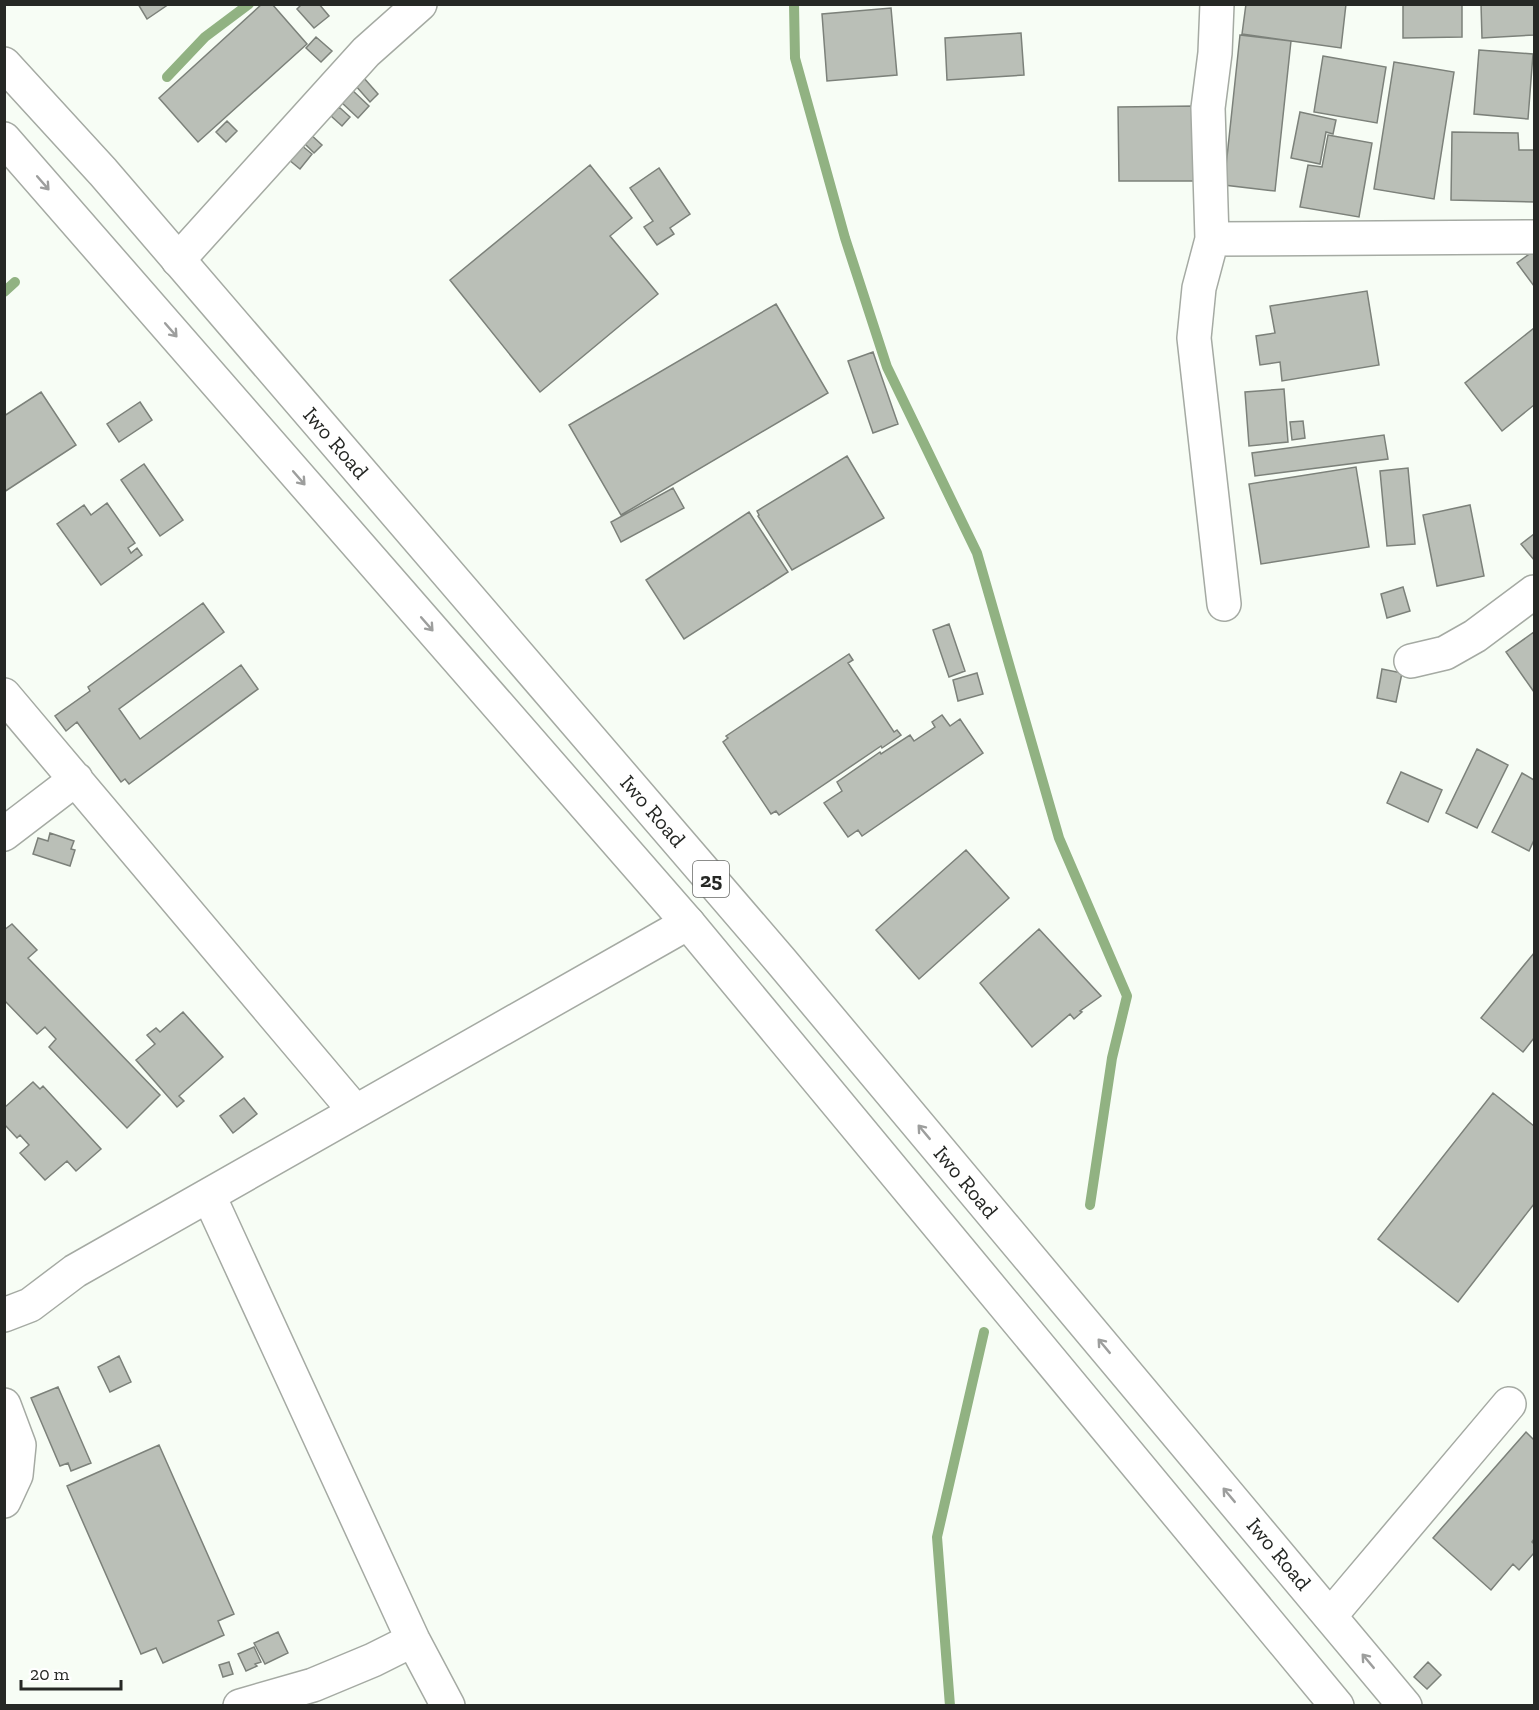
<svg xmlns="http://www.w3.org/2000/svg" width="1539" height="1710" font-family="'Zilla Slab',serif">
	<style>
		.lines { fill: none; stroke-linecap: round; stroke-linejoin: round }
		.stream { stroke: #91b282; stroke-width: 10 }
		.building { fill: #babfb7; stroke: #7c817a; stroke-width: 1.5 }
		.minor-casing { stroke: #a5aaa3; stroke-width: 36 }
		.major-casing { stroke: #a5aaa3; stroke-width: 36 }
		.minor { stroke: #fff; stroke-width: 33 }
		.major { stroke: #fff; stroke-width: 33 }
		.oneway { stroke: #9d9e9d }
		.labels { text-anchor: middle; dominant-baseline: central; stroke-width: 6; stroke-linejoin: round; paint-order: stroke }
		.shield { fill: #fff; stroke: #676866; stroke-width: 1.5 }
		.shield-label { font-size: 21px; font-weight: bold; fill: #262825 }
		.street-label { font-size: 22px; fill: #262825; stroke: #fff }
	</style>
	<rect width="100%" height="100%" fill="#f7fdf5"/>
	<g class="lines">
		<!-- stream -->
		<path class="stream" d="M794,4L795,58L845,238L887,367L977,553L1059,838L1127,996L1112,1058L1090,1205
			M167,77L205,37L249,4
			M4,292L15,282
			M950,1706L937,1537L984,1332"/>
	</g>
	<!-- building -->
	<path class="building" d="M138,4H169L147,19Z
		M262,4H272L307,44L198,142L159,98Z
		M302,4H319L329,16L314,28L297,9Z
		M1246,4H1346L1341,48L1242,34Z
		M1403,4H1462V37L1403,38Z
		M1481,4H1534V35L1482,38Z
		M891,8L897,75L827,81L822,14Z
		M1021,33L1024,75L947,80L945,38Z
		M1240,35L1291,41L1275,191L1224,185Z
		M316,37L332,51L321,62L306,48Z
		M1479,50L1533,54L1528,119L1474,114Z
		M1323,56L1386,67L1377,123L1314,112Z
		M1394,62L1454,72L1434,199L1374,189Z
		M363,77L378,94L370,102L355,85Z
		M351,89L369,106L358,118L340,101Z
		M1195,106L1197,181H1119L1118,107Z
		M339,107L350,117L342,126L331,116Z
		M1300,112L1336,120L1333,134L1326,132L1320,164L1291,158Z
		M227,121L237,131L226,142L216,132Z
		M1452,132L1518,133L1519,150H1534V202L1451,200Z
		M309,133L322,145L314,153L302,141Z
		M1328,135L1372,143L1359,217L1300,207L1308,165L1322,167Z
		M295,140L312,154L300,169L283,155Z
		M590,165L632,218L610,236L658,294L540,392L450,280Z
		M659,168L690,214L670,228L674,234L657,245L644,227L653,221L630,188Z
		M1532,252L1534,254V286L1517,263Z
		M1367,291L1379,365L1282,381L1280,362L1260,365L1256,336L1275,333L1270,306Z
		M776,304L828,393L621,515L569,425Z
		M1534,328V405L1502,431L1465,383Z
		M873,352L898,424L873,433L848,361Z
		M1284,389L1288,442L1249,446L1245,392Z
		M41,392L76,445L4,492V416Z
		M140,402L152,420L119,442L107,424Z
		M1303,421L1305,438L1292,440L1290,422Z
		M1384,435L1388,459L1255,476L1252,453Z
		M847,456L884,518L792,570L758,516L759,515L757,511Z
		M144,464L183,520L160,536L121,480Z
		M1356,467L1369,547L1261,564L1249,484Z
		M1408,468L1415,544L1387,546L1380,471Z
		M673,488L684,508L621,542L611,522Z
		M107,503L135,543L128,548L131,553L137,548L142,555L101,585L57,524L84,505L91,515Z
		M1470,505L1484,576L1437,586L1423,515Z
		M749,512L788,572L684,639L646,580Z
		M1534,534V560L1521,544Z
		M1403,587L1410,611L1387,618L1381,594Z
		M203,603L224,632L119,709L140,739L241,665L258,689L129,784L125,779L121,782L77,722L66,731L55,716L90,691L88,687Z
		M949,624L965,671L949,677L933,630Z
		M1534,632V692L1506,652Z
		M849,654L853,660L848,663L894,732L897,730L901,735L882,748L881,746L779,815L776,811L771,814L723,742L728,738L726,736Z
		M1382,669L1402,673L1396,702L1377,698Z
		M977,673L983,694L958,701L953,680Z
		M942,715L950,726L960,719L983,753L862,836L858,830L848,837L824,803L842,791L837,782L880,752L881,754L910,735L914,741L935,727L932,722Z
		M1477,749L1508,765L1477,828L1446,813Z
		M1401,772L1442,790L1428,822L1387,803Z
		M1522,773L1534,780V840L1529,851L1492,832Z
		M50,833L74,841L71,849L75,850L70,866L33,854L38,838L48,841Z
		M966,850L1009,898L919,979L876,930Z
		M12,924L37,950L28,958L160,1095L127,1128L49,1047L56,1039L45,1027L37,1034L4,1000V930Z
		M1039,929L1101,996L1080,1011L1082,1012L1074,1019L1070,1014L1032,1047L980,983Z
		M1534,953V1038L1523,1052L1481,1018Z
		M183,1012L223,1057L179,1096L184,1101L177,1107L136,1060L155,1044L147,1035L156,1028L160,1032Z
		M33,1082L40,1089L43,1086L101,1149L76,1171L67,1161L45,1180L20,1153L29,1145L20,1135L17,1138L4,1124V1108Z
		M1493,1093L1534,1126V1204L1458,1302L1378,1239Z
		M244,1098L257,1114L233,1133L220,1116Z
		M119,1356L131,1382L110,1392L98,1367Z
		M58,1387L91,1463L71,1471L68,1463L60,1466L31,1398Z
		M1526,1432L1534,1440V1539L1532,1542L1534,1544V1553L1519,1570L1513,1564L1491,1590L1433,1538Z
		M159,1445L234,1614L218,1621L224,1635L163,1663L156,1648L141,1654L67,1486Z
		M278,1632L288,1653L265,1664L254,1643Z
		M254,1647L261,1662L255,1664L257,1666L246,1671L238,1654Z
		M229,1662L233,1674L223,1677L219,1665Z
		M1428,1662L1441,1675L1427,1689L1414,1677Z"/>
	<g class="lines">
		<!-- minor casing -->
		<g class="minor-casing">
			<path id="minor" d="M1217,4L1215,53L1208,108L1212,239L1199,288L1194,338L1224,604
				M1212,239L1534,237
				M178,260L366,52L420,4
				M1411,661L1445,653L1475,636L1534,592
				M4,695L355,1111
				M4,834L76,779
				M209,1196L413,1640L448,1706
				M4,1315L30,1305L75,1271L688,923
				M4,1405L19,1445L16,1475L4,1501
				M1330,1616L1509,1404
				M240,1706L313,1685L373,1660L413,1640"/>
		</g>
		<!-- major casing -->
		<g class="major-casing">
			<path id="major" d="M4,64L103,172L781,961L1405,1706
				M4,139L688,923L1337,1706"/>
		</g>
		<!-- minor -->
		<use href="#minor" class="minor"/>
		<!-- major -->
		<use href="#major" class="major"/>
	</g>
	<!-- one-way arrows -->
	<defs><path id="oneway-shaft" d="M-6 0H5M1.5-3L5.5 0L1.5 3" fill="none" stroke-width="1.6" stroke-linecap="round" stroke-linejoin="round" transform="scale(1.5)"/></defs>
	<g class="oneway">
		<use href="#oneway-shaft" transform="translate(43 183) rotate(49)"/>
		<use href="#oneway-shaft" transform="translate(171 330) rotate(49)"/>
		<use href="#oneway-shaft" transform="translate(299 478) rotate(49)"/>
		<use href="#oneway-shaft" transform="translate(427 624) rotate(49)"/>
		<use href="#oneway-shaft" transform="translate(924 1132) rotate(-130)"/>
		<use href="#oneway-shaft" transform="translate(1104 1346) rotate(-130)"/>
		<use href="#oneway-shaft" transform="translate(1229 1495) rotate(-130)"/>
		<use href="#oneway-shaft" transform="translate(1368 1661) rotate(-130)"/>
	</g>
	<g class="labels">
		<!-- shield labels -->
		<rect class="shield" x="693" y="861" width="36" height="36" rx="4.5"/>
		<g class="shield-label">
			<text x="711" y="879">25</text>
		</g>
		<!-- street labels -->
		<g class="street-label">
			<text transform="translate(336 443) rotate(49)">Iwo Road</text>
			<text transform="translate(653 811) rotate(49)">Iwo Road</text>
			<text transform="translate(966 1182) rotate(50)">Iwo Road</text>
			<text transform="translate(1279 1554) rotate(50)">Iwo Road</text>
		</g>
	</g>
	<!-- border -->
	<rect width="1539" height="1710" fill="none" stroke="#262825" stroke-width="12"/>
	<!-- scale -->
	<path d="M21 1680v9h100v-9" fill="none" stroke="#262825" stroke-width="3"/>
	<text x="30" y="1680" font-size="18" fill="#262825" stroke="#ffffff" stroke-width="4.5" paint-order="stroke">20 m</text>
</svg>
